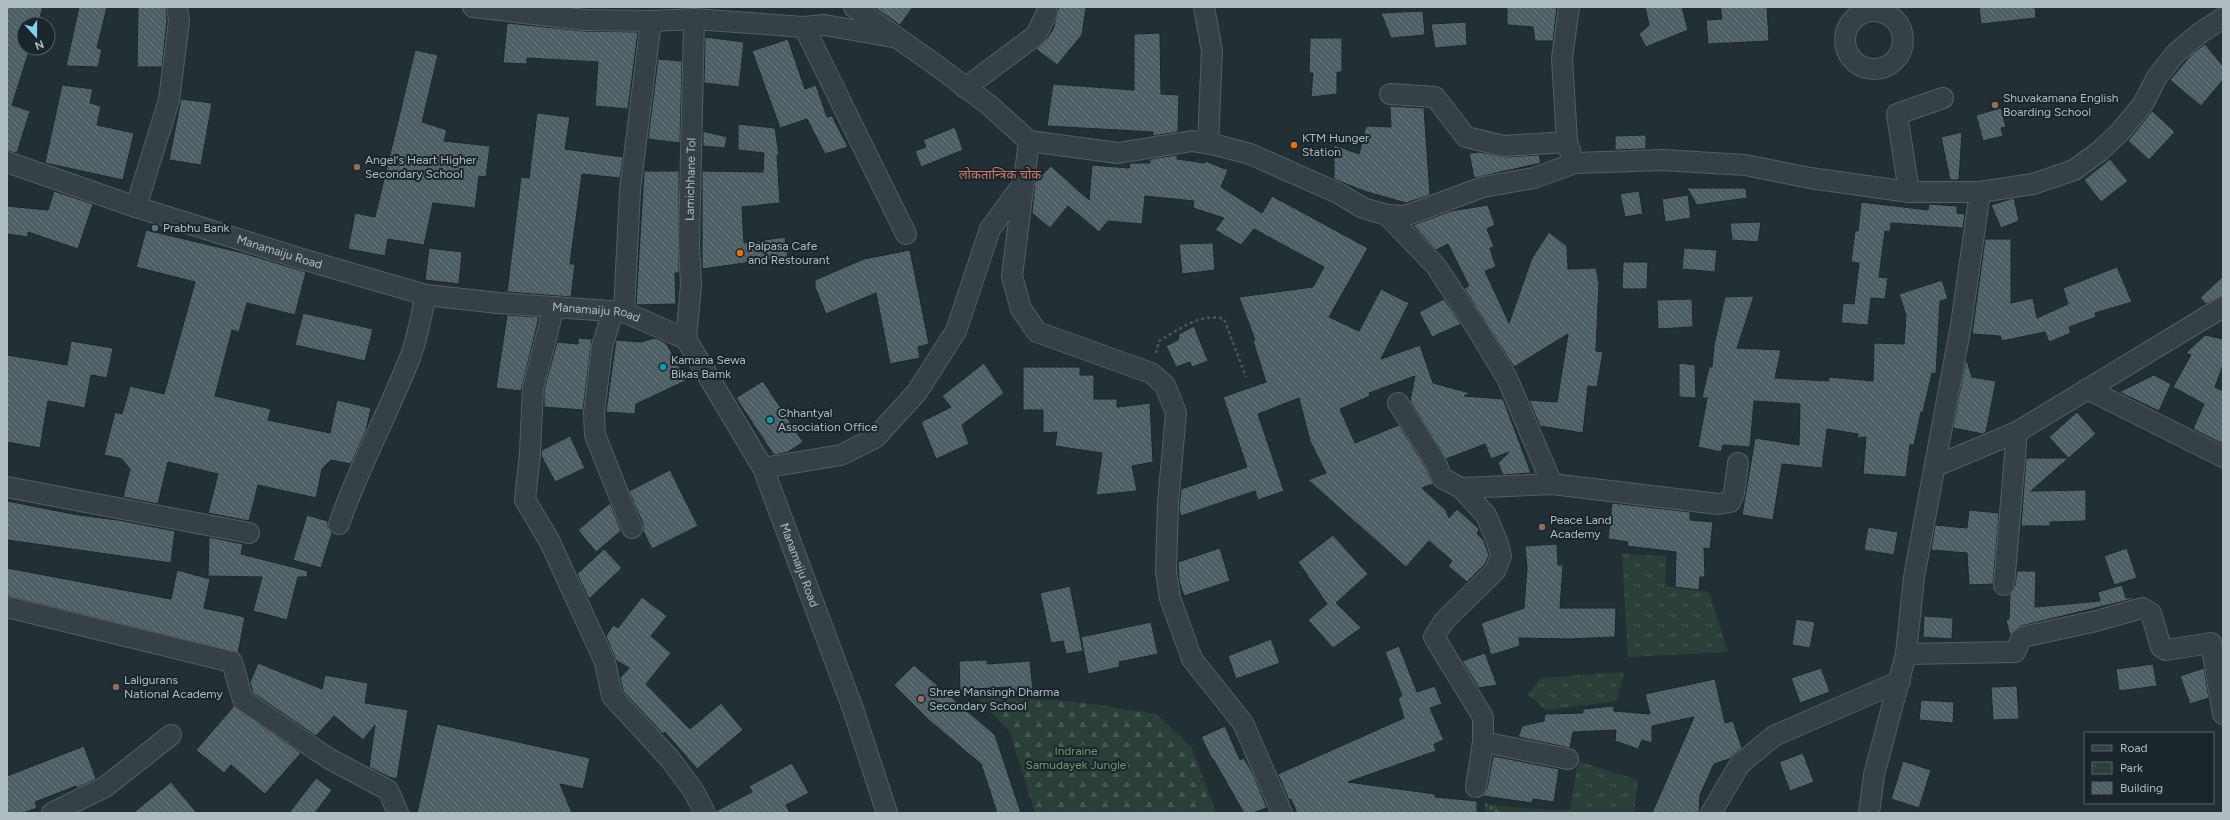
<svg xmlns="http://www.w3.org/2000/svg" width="2230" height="820" font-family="Figtree,'Noto Sans Devanagari',sans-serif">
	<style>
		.forest { fill: url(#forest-firs) }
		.park { fill: url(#park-tufts) }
		.building { fill: url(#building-back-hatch); stroke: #1c282d }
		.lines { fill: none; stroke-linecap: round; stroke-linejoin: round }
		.minor-casing { stroke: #525f64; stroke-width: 22 }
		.path { stroke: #485a57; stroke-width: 2.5; stroke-dasharray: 3 3; stroke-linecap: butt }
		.minor { stroke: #354146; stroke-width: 20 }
		.education-dot { fill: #8d6e63; stroke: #1a262b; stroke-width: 1.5 }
		.food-dot { fill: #e8710a; stroke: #1a262b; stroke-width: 1.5 }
		.service-dot { fill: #5c6f8a; stroke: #1a262b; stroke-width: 1.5 }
		.culture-dot { fill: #0f9aa8; stroke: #1a262b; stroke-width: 1.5 }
		.labels { text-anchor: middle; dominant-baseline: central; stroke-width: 4; stroke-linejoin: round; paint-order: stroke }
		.poi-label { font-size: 12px; fill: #afbdc3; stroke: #1a262b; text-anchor: start }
		.street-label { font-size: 12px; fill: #afbdc3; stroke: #1a262b }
		.park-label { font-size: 12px; fill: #739670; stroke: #1a262b }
		.neighbourhood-label { font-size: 13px; fill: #cd776b; stroke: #1a262b }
	</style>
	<defs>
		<pattern id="forest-firs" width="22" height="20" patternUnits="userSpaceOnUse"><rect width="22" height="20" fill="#2a3f38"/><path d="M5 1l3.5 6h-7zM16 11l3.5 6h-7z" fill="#465953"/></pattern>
		<pattern id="park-tufts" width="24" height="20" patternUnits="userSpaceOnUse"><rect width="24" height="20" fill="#2a3f38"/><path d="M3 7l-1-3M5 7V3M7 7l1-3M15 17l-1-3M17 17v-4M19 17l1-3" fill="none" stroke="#465953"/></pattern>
		<pattern id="building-back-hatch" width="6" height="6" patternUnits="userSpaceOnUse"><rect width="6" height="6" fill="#4d5e64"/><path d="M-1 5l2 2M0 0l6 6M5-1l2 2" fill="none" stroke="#647379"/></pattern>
	</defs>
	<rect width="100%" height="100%" fill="#223035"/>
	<!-- forest -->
	<path class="forest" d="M974,695L1077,702L1156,714L1192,748L1216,813H1035L1010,732Z"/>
	<!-- park -->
	<path class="park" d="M1622,554L1666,556L1665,586L1709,592L1728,652L1628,657Z
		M1624,672L1617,701L1546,710L1528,695L1540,678Z
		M1578,761L1638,780L1634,813H1485V805L1556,810L1570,809Z"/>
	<!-- building -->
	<path class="building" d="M7,7H43L38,24H24V48H30L12,105L30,111L17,153L7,151Z
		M79,7H107L97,48L102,49L98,67L66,66Z
		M138,7H166L167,21L162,67H137Z
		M874,7H913L900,25Z
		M1059,7H1086L1082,35L1057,65L1036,49L1046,40L1053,29Z
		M1507,7H1557L1553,41H1535L1533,27L1507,25Z
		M1645,7H1682L1688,30L1646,47L1639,34L1649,25Z
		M1720,7H1767L1769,41L1708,44L1706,20L1722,19Z
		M1979,7H2035L2036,18L1981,24Z
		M1423,11L1425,35L1391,38L1381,13Z
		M1466,22L1467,45L1435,48L1431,24Z
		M507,23L584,31L638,32L628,109L595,106L598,62L527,58V64L503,63Z
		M1160,33L1161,94L1179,95L1178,132L1153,136V132L1047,126L1053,84L1134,90V34Z
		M705,37L744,42L739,87L704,83Z
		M1310,38H1342V72H1337V94L1311,97L1313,73H1309Z
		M788,39L805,89L816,85L827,117L832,116L848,147L825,154L807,119L780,128L752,51Z
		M2205,44L2223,66V80L2201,106L2170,80L2191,55Z
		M415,50L438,55L422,122L447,130L444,141L490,146L486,177L479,176L475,208L433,203L424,245L388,239L385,256L348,249L355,213L375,217Z
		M658,59L682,61L680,143L648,139Z
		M62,85L93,89L90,103L101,106L97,125L134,133L123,180L45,163Z
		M181,99L212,103L201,165L169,160Z
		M1390,106L1424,108L1430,195L1406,203L1364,191L1334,179V145L1359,154L1366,126L1391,127Z
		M2001,108L2006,127L2001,128L2003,136L1983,141L1976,115Z
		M2152,111L2175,132L2149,160L2128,141Z
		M537,113L570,117L565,149L623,157L620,178L582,174L570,264H575L571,297L507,292L521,177L529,178Z
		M738,124L775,128L779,155H777L780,203L742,207L744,243L785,237L788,257L702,269V171L763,172L764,153L738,150Z
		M955,127L963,150L921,167L915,151L926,147L923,140Z
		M703,131L727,137L725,148L703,146Z
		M1962,132L1959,180H1950L1941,137Z
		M1646,135V149L1615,150V136Z
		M1480,152L1505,157L1539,155L1541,163L1474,178L1469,153Z
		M1177,155V159L1205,163V161L1228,170L1221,187L1262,213L1272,196L1368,248L1329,317L1359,331L1381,289L1409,303L1381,359L1420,345L1433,383L1470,393L1464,396L1503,399L1531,473L1503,475L1498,463L1509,452L1491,459L1485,444L1446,459L1410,401L1415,376L1369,393L1370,396L1340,409L1355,443L1399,425L1425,466L1433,484L1422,488L1446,510L1449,518L1457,509L1479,529L1477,534L1484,541L1489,555L1485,564L1467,582L1448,566L1452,561L1429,541L1406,567L1308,480L1326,473L1310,441L1299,398L1258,414L1284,491L1258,500L1255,491L1181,516L1179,510L1181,489L1247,467L1223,397L1266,382L1253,341L1255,340L1239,297L1313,287L1324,267L1254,229L1241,245L1215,230L1224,218L1193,208L1194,201L1145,196L1142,224L1108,221L1099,232L1068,206L1050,228L1032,213L1035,182L1051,166L1089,200L1092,165L1129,168L1130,163H1150V159Z
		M2110,159L2128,181L2101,202L2084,180Z
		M644,171H679V273H675L676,304L636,305Z
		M1687,188H1746L1747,198L1697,205Z
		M54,191L93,204L78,249L28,232V237L7,234V206L48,210Z
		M1639,191L1643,214L1625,217L1620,194Z
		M1688,195L1691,218L1665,222L1662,199Z
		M2014,198L2019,221L2001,228L1991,205Z
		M1861,202L1928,210L1929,204L1957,206V213L1965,214L1963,228L1891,223L1890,232L1885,231L1879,277L1888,278L1885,299L1871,298L1868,325L1841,323L1843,303L1854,304L1859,263L1851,262L1855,231H1858Z
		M1488,205L1495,225L1487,229L1494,247L1490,248L1496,267L1485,271L1509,323L1532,258L1549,232L1567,246L1568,269L1596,268L1599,283L1596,351L1603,352L1597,387L1588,386L1583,433L1540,426L1529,400L1557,402L1568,334L1514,367L1464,288L1469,286L1448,244L1436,250L1413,225L1451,211Z
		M1761,222L1758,242L1732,240L1730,223Z
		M146,230L243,253L306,272L295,315L247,303L239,332L232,330L215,396L271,409L268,420L330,433L337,400L371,408L366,430L351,464L331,460L322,469L316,498L258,485L249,521L208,513L218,474L168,462L158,504L123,497L130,469L122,459L104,455L115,412L122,414L130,386L164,394L195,282L136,267Z
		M1985,239H2011V303L2033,298L2037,318L2068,304L2063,288L2117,267L2132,302L2095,313L2096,317L2069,327L2071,333L2049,342L2045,332L2002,341L2000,336L1972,334Z
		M1213,243L1215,270L1182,274L1179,244Z
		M429,248L462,252L459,284L425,280Z
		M1684,248L1717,250L1715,272L1682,269Z
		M910,250L929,344L918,347L920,358L890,364L876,293L826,314L815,287V280L864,259Z
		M1623,262H1648L1647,289H1622Z
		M2223,276V296L2206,304L2200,298Z
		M1942,280L1948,299L1940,301L1936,374L1932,373L1923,412H1921L1914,445H1910L1906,477L1863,474L1866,437L1857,438L1858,434L1827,429L1822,468L1782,464L1773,520L1742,515L1755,438L1799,445L1800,404L1754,401L1750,447L1723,445L1721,452L1698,447L1707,398H1702L1709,367H1712L1714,345L1725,297L1754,296L1737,348L1781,350L1775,378L1829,381V377L1873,381L1874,343L1904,344L1906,315L1899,294Z
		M1444,299L1461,324L1432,337L1419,312Z
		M1692,299L1693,327L1658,329L1657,300Z
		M303,313L373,329L365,361L295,345Z
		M507,315L539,317L521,391L496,388Z
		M1194,326L1208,361L1192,367L1190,362L1176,367L1166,346L1178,340L1179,334Z
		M2205,335L2223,339V365L2215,387L2223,391V444L2193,429L2204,404L2173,387L2191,355L2186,353Z
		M578,338L592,339L583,410L544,407V390L557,342L578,344Z
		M655,338L666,343L687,380L636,404L635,414L606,412L616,340L641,342Z
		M71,341L113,348L107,378L91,375L85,408L48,401L40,448L7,442V355L67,365Z
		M1966,358L1972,377L1996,381L1986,432L1983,434L1953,428Z
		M984,363L1004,393L962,425L969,444L936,459L921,422L951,407L942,396Z
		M1679,363L1695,365L1696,398L1679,397Z
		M1023,367H1080V375H1094V399H1117V407L1150,403L1153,462L1132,466L1137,491L1096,495L1102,453L1055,446L1057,432L1043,433V410H1023Z
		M2154,375L2171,384L2159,411L2119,392Z
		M763,381L803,442L788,452L774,455L736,398Z
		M2077,412L2096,434L2031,491L2086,490V521L2050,522V526H2021L2026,458H2068L2049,437Z
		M570,436L585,468L555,482L541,455L542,450Z
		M670,470L698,526L652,549L643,531V524L629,491Z
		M7,501L78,515L118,520L175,531L171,563L7,540Z
		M610,503L621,531L596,552L578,530Z
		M1612,503L1690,512V520L1713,522L1710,549L1704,548L1705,577H1700L1699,590L1675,587L1676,552L1627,546L1628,542L1608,539Z
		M1969,510L1999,513L1993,584L1969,585L1967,553L1931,550L1935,525L1967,528Z
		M307,515L328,521V526L332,533L321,568L293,560Z
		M1868,527L1898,532L1894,555L1864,550Z
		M1333,535L1368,574L1336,603L1361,628L1333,648L1308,620L1327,604L1298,562Z
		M209,537L243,544L241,554L308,571L307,577H298L287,620L253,611L262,577L208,576Z
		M1557,544L1558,565H1563L1560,608H1616L1615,637L1570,639L1519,638L1520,646L1491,655L1481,623L1524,608L1527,568L1525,546Z
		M1220,548L1230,581L1184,596L1179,581L1178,562Z
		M2127,548L2137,578L2114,585L2104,556Z
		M604,549L622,568L589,599L577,574Z
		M7,568L171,599L177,570L210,579L204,608L245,617L238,653L7,596Z
		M2017,571H2036L2035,607L2100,601L2098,592L2122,585L2126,598L2141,597L2021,626L2010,635L2006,620L2009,619L2010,594L2015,586Z
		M1070,586L1083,651L1066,654L1063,641L1051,643L1040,593Z
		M642,597L667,616L651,636L671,653L646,684L690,729L721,703L743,730L697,769L665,732L663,734L623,691L620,678L629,668L616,660L606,636L613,625L618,628Z
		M1924,616L1953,618L1952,639L1923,637Z
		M1796,619L1815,622L1810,648L1792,645Z
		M1151,622L1158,654L1119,662L1120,667L1088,674L1081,637Z
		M1271,639L1280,663L1236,679L1228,656Z
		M1399,646L1417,692L1435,686L1442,704L1430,708L1444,740L1434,744L1436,751L1348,782L1435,794V797L1477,801V813H1297L1291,799L1289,800L1278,774L1404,718L1398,698L1402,696L1385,652Z
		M1485,653L1497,685L1479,688L1462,661Z
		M987,660V664L1030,661L1033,691L1007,693V687L960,690L959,661Z
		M258,663L322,689L325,675L368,683L365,703L408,710L397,779L389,777L369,767L375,725L363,740L334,716L316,736L253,693L250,682Z
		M2153,664L2157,686L2119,691L2116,669Z
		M914,665L995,735L1021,813H997L981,764L930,721L894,685Z
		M1821,668L1830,692L1800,703L1791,678Z
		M2204,668L2209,698L2190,704L2180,676Z
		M1715,679L1725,723L1733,721L1742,748L1729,759L1714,764L1700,795L1699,813H1652L1694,717L1652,726V743L1642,740L1638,749L1615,741L1616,730L1573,732L1570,748L1518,737L1522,726L1544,721L1545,714L1583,713V709L1614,706V711L1650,714L1645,694Z
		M2017,686L2019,719L1993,720L1991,687Z
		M1921,700L1954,702L1953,723L1919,720Z
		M234,706L301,753L265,794L231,765L224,773L196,750Z
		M437,724L590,758L583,789L560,784L572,813H417Z
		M1225,726L1240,760L1244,758L1253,774L1267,808L1252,813H1244L1213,759H1212L1201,737Z
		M84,746L96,779L77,788L76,786L35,802L37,808L23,813H7V776Z
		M1803,753L1814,782L1790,791L1779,762Z
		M1493,756L1559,769L1554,802L1533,799L1532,803L1483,796L1487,789Z
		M1903,761L1931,770L1919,808L1891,799Z
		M792,763L809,793L786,805L790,813H716V811L752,792L749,786Z
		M316,778L332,790L315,813H289Z
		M171,782L197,813H133Z"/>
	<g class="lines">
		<!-- minor casing -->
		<g class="minor-casing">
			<g id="minor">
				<path d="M473,7L585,20L651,21L694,19L804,27L824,25L893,37"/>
				<path d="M854,7L940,68L989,105L1029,141L1118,153L1192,141L1216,145L1250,154L1338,193L1363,208L1387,215L1405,216L1483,187L1534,178L1575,163L1663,160L1745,165L1810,178L1909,192H1980L2033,184L2074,170L2100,151L2120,132L2143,104L2157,77L2175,54L2200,33L2223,18"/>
				<path d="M1204,7L1212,51L1208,143"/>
				<path d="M1569,7L1562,58L1567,142L1571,154"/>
				<circle cx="1874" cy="40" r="29"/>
				<path d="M804,27L906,234"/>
				<path d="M965,88L1036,35L1047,12"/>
				<path d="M1390,94L1435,97L1466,137L1504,146L1567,142"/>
				<path d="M1029,141L1012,276L1021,309L1037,332L1151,373L1165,385L1176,413L1168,503L1166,572L1170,598L1192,659L1243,723L1282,813"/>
				<path id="s1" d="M7,162L136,207L305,260L426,295L498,303L624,312L686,339L763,468L853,709L887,813"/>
				<path d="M1909,192L1897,114L1943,98"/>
				<path d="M136,207L169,100L179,21L177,7"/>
				<path d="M1387,215L1436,266L1478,330L1507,378L1552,484"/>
				<path d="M554,307L533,388L530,453L525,500L549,540L605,662L612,696L670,759L693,790L705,813"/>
				<path d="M613,311L602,347L594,413L595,435L632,528"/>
				<path d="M624,312L630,190L651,21"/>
				<path id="s2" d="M686,339L691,285L689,244L694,19"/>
				<path d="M2087,389L2223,457"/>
				<path d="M1398,403L1435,461L1442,478L1461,488L1486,515L1497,541L1501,556L1495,571L1444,621L1434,637L1483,717V742L1568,759"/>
				<path d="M1936,466L2017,432L2223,307"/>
				<path d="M763,468L841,455L875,438L917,392L956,331L990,229L1023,184"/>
				<path d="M7,487L249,533"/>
				<path d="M1461,488L1552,484L1718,504L1730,502L1734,493L1738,463"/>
				<path d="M339,524C359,466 389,412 411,355C418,336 421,315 426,295"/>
				<path d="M2004,585L2017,432"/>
				<path d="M7,607L232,662L243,700L328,758L388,790L398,813"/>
				<path d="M1906,654L2015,652L2021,639L2023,637L2096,621L2142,608L2151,613L2161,647L2166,650L2211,643L2223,714"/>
				<path d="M1476,787L1483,742"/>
				<path d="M52,813L105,787L171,735"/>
				<path d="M1711,813L1740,764L1774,736L1900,681"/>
				<path d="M1869,813L1874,775L1906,654L1914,577L1961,325L1980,192"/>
			</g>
		</g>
		<!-- path -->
		<path class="path" d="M1156,353L1159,341C1178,330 1201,312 1224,319L1246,377
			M1485,804L1500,813"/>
		<!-- minor -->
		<use href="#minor" class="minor"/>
	</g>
	<!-- markers -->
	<g class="education-dot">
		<circle cx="1995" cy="105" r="4"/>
		<circle cx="357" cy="167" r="4"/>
		<circle cx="1542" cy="527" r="4"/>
		<circle cx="116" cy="687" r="4"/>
		<circle cx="921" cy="699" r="4"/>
	</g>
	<g class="food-dot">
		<circle cx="1294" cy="145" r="4"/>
		<circle cx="740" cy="253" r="4"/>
	</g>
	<circle class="service-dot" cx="155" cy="228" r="4"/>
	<g class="culture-dot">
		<circle cx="663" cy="367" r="4"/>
		<circle cx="770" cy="420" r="4"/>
	</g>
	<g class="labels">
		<!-- poi labels -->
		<g class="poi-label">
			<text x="2003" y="98">Shuvakamana English<tspan x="2003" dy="14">Boarding School</tspan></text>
			<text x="1302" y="138">KTM Hunger<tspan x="1302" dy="14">Station</tspan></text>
			<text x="365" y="160">Angel's Heart Higher<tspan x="365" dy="14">Secondary School</tspan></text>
			<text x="163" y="228">Prabhu Bank</text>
			<text x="748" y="246">Palpasa Cafe<tspan x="748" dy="14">and Restourant</tspan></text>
			<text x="671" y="360">Kamana Sewa<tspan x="671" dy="14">Bikas Bamk</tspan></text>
			<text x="778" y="413">Chhantyal<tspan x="778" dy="14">Association Office</tspan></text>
			<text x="1550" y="520">Peace Land<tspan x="1550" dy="14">Academy</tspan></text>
			<text x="124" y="680">Laligurans<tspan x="124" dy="14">National Academy</tspan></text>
			<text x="929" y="692">Shree Mansingh Dharma<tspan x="929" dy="14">Secondary School</tspan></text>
		</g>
		<!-- street labels -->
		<g class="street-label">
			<text stroke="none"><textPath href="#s2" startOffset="160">Lamichhane Tol</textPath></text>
			<text stroke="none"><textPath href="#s1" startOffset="287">Manamaiju Road</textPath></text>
			<text stroke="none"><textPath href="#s1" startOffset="611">Manamaiju Road</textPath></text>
			<text stroke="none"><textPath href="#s1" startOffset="960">Manamaiju Road</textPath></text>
		</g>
		<!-- park labels -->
		<g class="park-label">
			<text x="1076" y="751">Indraine<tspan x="1076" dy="14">Samudayek Jungle</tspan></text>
		</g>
		<!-- neighbourhood labels -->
		<g class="neighbourhood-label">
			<text x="1000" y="174">लोकतान्त्रिक चोक</text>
		</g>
	</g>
	<!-- border -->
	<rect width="2230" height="820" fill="none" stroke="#afbdc3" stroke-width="16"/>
	<!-- legend -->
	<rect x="2084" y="732" width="130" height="72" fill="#1a262b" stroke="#566268"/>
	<rect x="2092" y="745" width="20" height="6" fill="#354146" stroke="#566268"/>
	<text x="2120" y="752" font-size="12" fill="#afbdc3">Road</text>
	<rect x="2092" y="762" width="20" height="12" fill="url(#park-tufts)" stroke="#566268"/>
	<text x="2120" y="772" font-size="12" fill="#afbdc3">Park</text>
	<rect x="2092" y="782" width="20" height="12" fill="url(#building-back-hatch)" stroke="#566268"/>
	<text x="2120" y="792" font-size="12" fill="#afbdc3">Building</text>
	<!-- north arrow -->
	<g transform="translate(36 36) rotate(159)"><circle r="19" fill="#1a262b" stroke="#566268"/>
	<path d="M0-3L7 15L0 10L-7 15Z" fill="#88d0ef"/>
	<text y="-6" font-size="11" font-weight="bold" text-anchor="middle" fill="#afbdc3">N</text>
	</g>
</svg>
